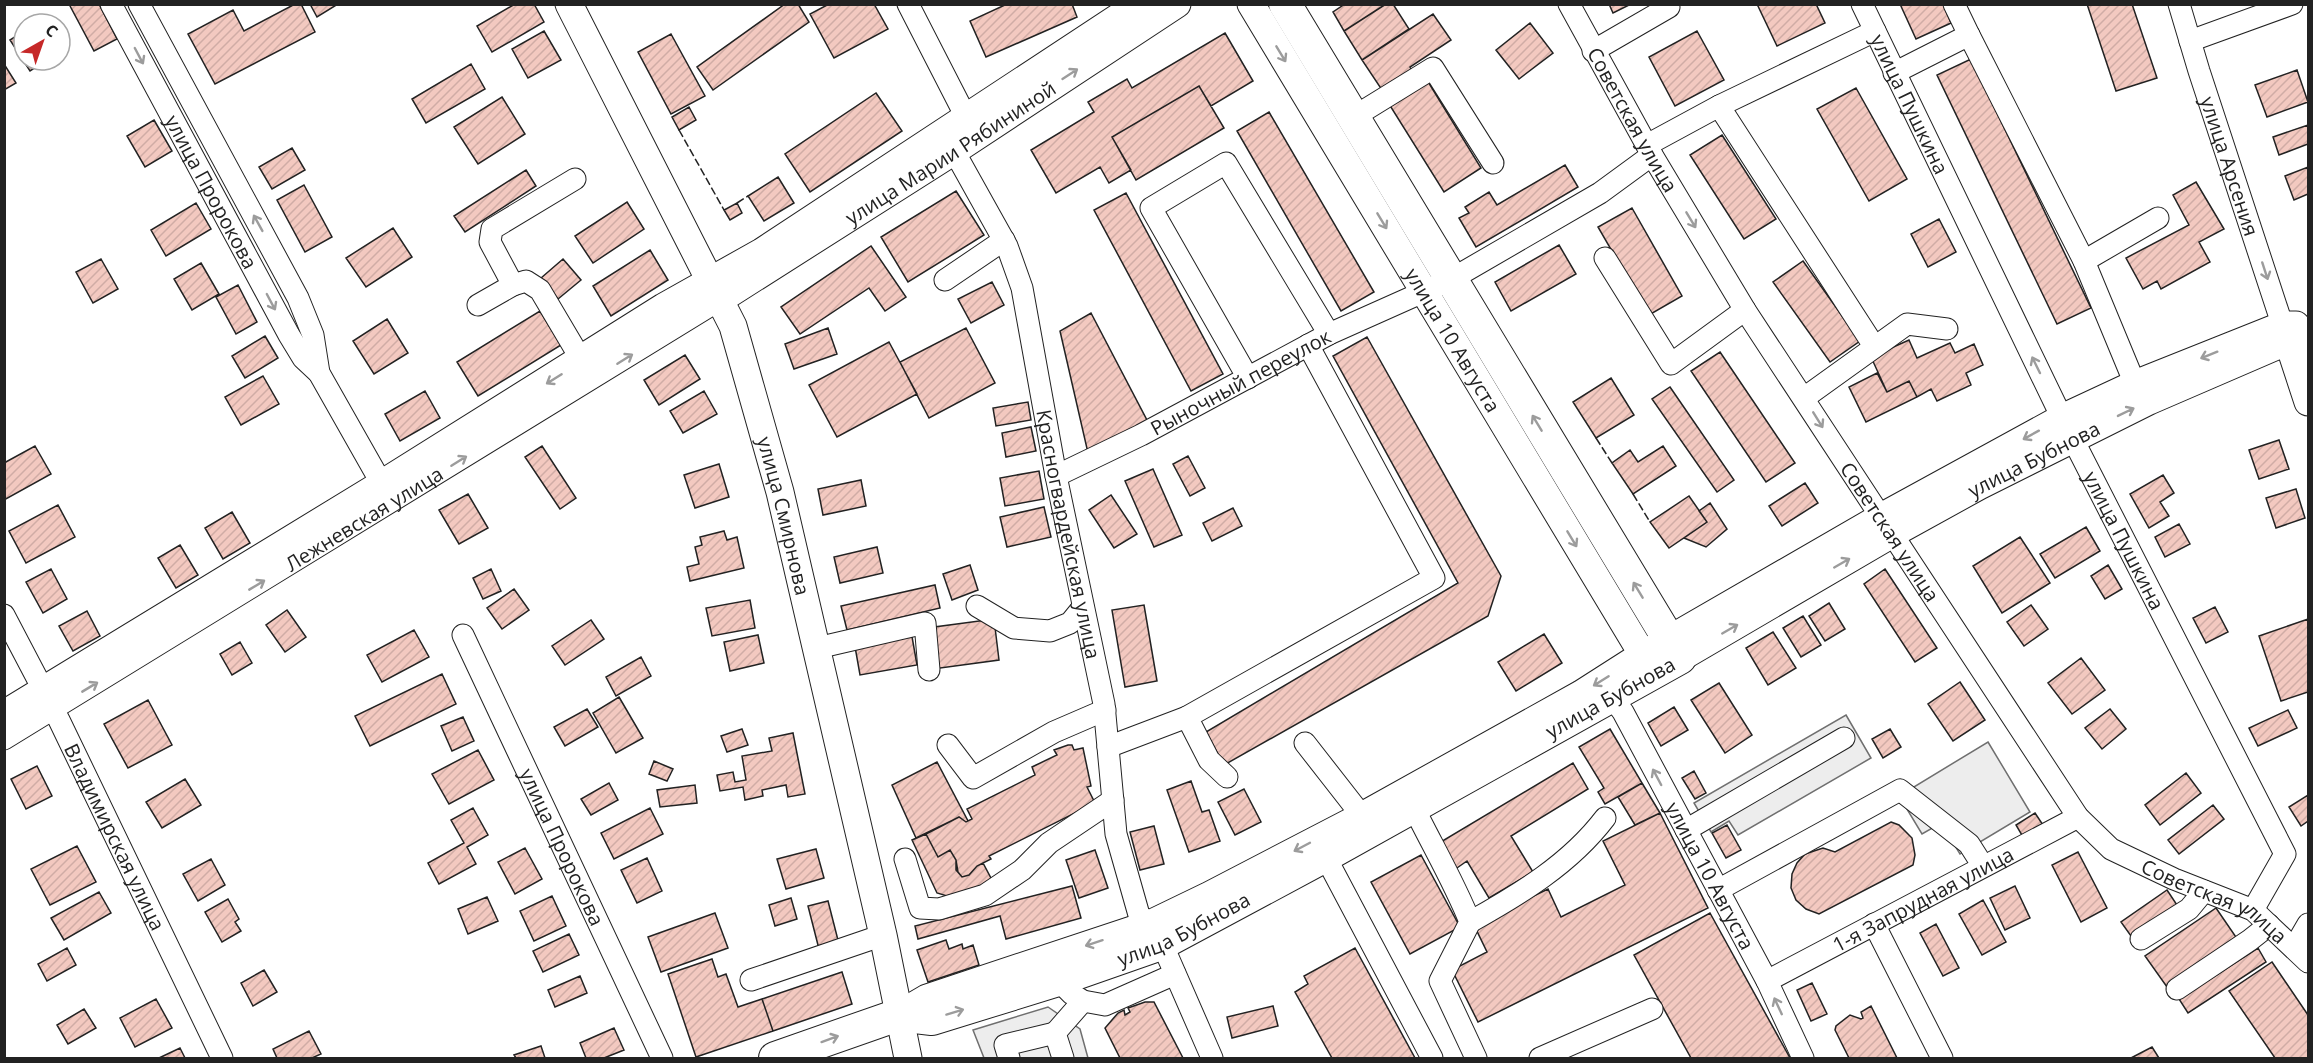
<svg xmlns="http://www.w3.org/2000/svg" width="2313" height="1063" font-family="'Open Sans',sans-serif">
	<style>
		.parking { fill: #ededed; stroke: #6f6f6f; stroke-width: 1.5 }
		.building { fill: url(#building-hatch); stroke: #222; stroke-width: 1.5 }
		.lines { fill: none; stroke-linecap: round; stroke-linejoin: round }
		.minor-casing { stroke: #222; stroke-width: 23 }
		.major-casing { stroke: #222; stroke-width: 29 }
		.highway-casing { stroke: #222; stroke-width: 34 }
		.minor { stroke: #fff; stroke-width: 21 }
		.major { stroke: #fff; stroke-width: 27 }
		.highway { stroke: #fff; stroke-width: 32 }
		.fence { stroke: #222; stroke-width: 1.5; stroke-dasharray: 8 3; stroke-linecap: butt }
		.oneway { stroke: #9c9c9c }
		.labels { text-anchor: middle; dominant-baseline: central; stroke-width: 4.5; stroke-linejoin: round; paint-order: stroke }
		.street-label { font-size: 20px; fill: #222; stroke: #fff }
	</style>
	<defs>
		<pattern id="building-hatch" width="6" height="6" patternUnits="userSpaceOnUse" patternTransform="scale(1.5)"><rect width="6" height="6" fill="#f3c9c0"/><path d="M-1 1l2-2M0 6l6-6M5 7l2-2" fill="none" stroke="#d0aca5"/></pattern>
	</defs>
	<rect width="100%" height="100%" fill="#fff"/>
	<!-- parking -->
	<path class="parking" d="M1846,715L1871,758L1738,835L1729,821L1711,832L1694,803Z
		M1988,742L2030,812L1960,854L1941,823L1922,834L1899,796Z
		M1048,1007L1080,1029L1088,1058H984L973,1030Z"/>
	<!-- building -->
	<path class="building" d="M69,4H99L117,39L94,51Z
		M295,4H301L315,32L215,84L188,34L233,10L244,31Z
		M310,4H338L317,17Z
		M515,4H534L544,22L492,52L477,26Z
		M785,4H798L809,22L713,90L697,67Z
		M829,4H874L888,29L834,58L810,14Z
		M1007,4H1072L1077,17L986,57L970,21Z
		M1345,4H1386L1344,31L1333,12Z
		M1386,4H1393L1409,29L1362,60L1344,31Z
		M1609,4H1631L1613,13Z
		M1757,4H1816L1825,23L1777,46Z
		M1900,4H1943L1951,23L1916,39Z
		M2087,4H2132L2157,78L2116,91Z
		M1433,14L1451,40L1410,67L1412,71L1382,90L1362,60Z
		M1530,23L1553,53L1519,79L1496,50Z
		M24,31V60H47L30,71L10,40Z
		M544,31L561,60L528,78L512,49Z
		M1697,31L1724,80L1675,106L1649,57Z
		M1225,33L1253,81L1211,106L1199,86L1112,137L1131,170L1109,183L1100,167L1056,193L1031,150L1094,112L1088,102L1127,79L1132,88Z
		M671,34L705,96L671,114L638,52Z
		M1971,59L2091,308L2057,324L1937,75Z
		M4,64L16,83L4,90Z
		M471,64L485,89L426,123L412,99Z
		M2297,70L2308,102L2267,117L2255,85Z
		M1427,80L1481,168L1444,192L1389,104Z
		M1199,86L1224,128L1136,180L1112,137Z
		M1856,88L1907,179L1869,201L1817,109Z
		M876,93L902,131L810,192L785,154Z
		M502,97L525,134L478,164L454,127Z
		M689,107L696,120L679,130L672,117Z
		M1269,112L1374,292L1341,311L1237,131Z
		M154,120L172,151L145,167L127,136Z
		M2308,125V144L2279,155L2273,137Z
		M1722,135L1776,219L1744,239L1690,155Z
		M292,148L305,170L272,189L259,167Z
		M1565,165L1578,187L1476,247L1459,218L1469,213L1465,207L1489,192L1497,205Z
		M2308,167V194L2294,200L2285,176Z
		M526,170L536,186L465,232L454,216Z
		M778,177L794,203L764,221L748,196Z
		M2196,182L2224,229L2199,242L2210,262L2161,289L2157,281L2143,289L2126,258L2189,225L2173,195Z
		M304,185L332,237L305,252L277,200Z
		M956,191L984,235L908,282L881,237Z
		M1126,193L1223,374L1191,391L1094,210Z
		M627,202L644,229L593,263L575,236Z
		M196,203L211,229L166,256L151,230Z
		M737,203L742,213L730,220L724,210Z
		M1632,208L1682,296L1649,315L1598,227Z
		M1939,219L1956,252L1928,267L1911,234Z
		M393,228L412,257L366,287L346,258Z
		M1559,245L1576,274L1511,311L1495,282Z
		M871,246L906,297L885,311L869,288L800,334L781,307Z
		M650,250L668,280L611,316L593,286Z
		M101,259L118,289L93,303L76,272Z
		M563,259L581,280L558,299L541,278Z
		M1803,261L1860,341L1830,362L1773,282Z
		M201,263L219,294L192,310L174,279Z
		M992,282L1004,305L971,323L958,299Z
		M238,285L257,322L236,334L216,297Z
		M540,311L561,345L478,396L457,362Z
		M1091,313L1149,424L1088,453L1060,331Z
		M387,319L408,353L374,374L353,341Z
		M828,328L837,354L794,369L785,344Z
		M966,328L995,383L929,418L900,362Z
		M265,336L278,358L245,378L232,356Z
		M1367,337L1501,576L1488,616L1224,765L1206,732L1458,583L1333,356Z
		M1909,340L1917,358L1950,343L1955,353L1974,344L1983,365L1966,373L1971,385L1937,401L1931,389L1917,397L1909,381L1887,392L1871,357Z
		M889,342L917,394L837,437L809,385Z
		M1720,352L1795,463L1766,482L1691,371Z
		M685,355L700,379L659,405L644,380Z
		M1877,373L1887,392L1909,381L1917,397L1866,422L1849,387Z
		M263,376L279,404L241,425L225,397Z
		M1611,378L1634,415L1596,438L1573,402Z
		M1670,387L1734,480L1717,492L1652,399Z
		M425,391L440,418L400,441L385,414Z
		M704,391L717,414L683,433L670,411Z
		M1028,402L1031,420L996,426L993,408Z
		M1031,427L1036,451L1006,457L1002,433Z
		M2279,440L2289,469L2259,479L2249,450Z
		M35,446L51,474L4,500V463Z
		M542,446L576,498L560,509L525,457Z
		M1663,446L1676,466L1633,494L1612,463L1630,450L1638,462Z
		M1188,456L1205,488L1190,496L1173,464Z
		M719,464L729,497L695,508L684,475Z
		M1153,469L1182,535L1154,547L1125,481Z
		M1039,471L1044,499L1005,506L1000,478Z
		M2163,475L2174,493L2160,502L2169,516L2149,528L2130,494Z
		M861,480L866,506L823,515L818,489Z
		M1805,483L1818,503L1782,526L1769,506Z
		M2296,489L2305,518L2276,528L2266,498Z
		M468,494L488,528L459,544L439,510Z
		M1111,495L1137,534L1114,548L1089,510Z
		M1689,496L1707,522L1669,548L1650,522Z
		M1710,503L1727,529L1706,547L1684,538L1707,522L1699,511Z
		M58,505L75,537L26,563L9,531Z
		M1044,507L1051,537L1007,547L1000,517Z
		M1233,508L1242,526L1212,541L1203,523Z
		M232,512L250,543L223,559L205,528Z
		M2179,524L2190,544L2165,557L2155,537Z
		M2086,527L2100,551L2055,578L2040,554Z
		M724,531L727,540L737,537L744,568L690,581L687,567L699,564L695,547L702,545L700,537Z
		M2020,537L2050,583L2002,613L1973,566Z
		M180,545L198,575L176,588L158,558Z
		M877,547L883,573L840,583L834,557Z
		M970,565L978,590L952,600L943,574Z
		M2108,565L2122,589L2105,599L2091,576Z
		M51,569L67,599L43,613L26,582Z
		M491,569L501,591L483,599L473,578Z
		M1885,569L1937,648L1915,662L1864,584Z
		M935,585L940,608L847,630L841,606Z
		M514,589L529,610L502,629L487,608Z
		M750,600L755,628L712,636L706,608Z
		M1829,603L1845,629L1825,641L1809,616Z
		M1144,605L1157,681L1125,687L1112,610Z
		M2031,605L2048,629L2024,646L2007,622Z
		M2215,607L2228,632L2206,643L2193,618Z
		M287,610L306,637L285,652L266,625Z
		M87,611L100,636L73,651L59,626Z
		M1803,616L1821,645L1801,657L1783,628Z
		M994,619L999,660L933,669L927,628Z
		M2308,619V692L2281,701L2259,636Z
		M591,620L604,639L565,665L552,646Z
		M414,630L429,657L382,682L367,655Z
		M911,631L917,665L860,675L854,641Z
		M1773,632L1796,668L1768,685L1746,648Z
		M1544,634L1562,663L1516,691L1498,662Z
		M758,635L764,663L730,671L724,642Z
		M240,642L252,663L232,675L220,654Z
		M641,657L651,676L616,696L606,677Z
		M2081,658L2105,690L2072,714L2048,683Z
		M442,674L456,704L370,746L355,716Z
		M1960,682L1985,720L1953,741L1928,704Z
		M1719,683L1752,735L1725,753L1691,700Z
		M619,697L643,738L616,753L593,713Z
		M148,700L172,745L128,768L104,724Z
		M1674,707L1688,730L1661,746L1648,723Z
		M587,709L598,727L565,746L554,727Z
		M2110,709L2126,729L2102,749L2085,728Z
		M2288,710L2297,728L2258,746L2249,728Z
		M463,717L474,741L452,751L441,726Z
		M742,729L748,745L727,752L721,736Z
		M1610,729L1642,783L1605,804L1598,792L1604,788L1579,747Z
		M1890,729L1901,747L1883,758L1872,739Z
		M793,733L805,794L788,797L786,785L762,790L763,796L745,800L743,787L720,791L717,775L733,772L735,782L746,780L742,756L772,751L769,738Z
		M1068,745H1072L1074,750L1083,748L1091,786L1087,787L1095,803L989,856L991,859L977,866L969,875L962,877L958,872L956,860L950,850L938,857L926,834L959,817L966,822L972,819L967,809L1035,775L1032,767L1057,755L1054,750Z
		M478,750L494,780L449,804L432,774Z
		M654,761L673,769L667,781L649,774Z
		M937,762L968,821L966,822L959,817L916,838L892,785Z
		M1573,763L1588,789L1511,836L1533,872L1489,898L1467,861L1454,870L1439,843Z
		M37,766L52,796L26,809L11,779Z
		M1694,771L1706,793L1695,799L1682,778Z
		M2186,773L2201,793L2160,825L2145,805Z
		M185,779L201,805L162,828L146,802Z
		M1191,781L1202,812L1209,810L1220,841L1189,852L1167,790Z
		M609,783L618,800L591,815L581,799Z
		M1642,783L1660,813L1635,825L1618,797Z
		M695,785L697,803L660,807L657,790Z
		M1244,789L1261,822L1235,835L1218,802Z
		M2308,795V821L2301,826L2289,807Z
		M2213,805L2224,819L2179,854L2168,840Z
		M473,808L488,835L467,847L476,864L439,884L428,863L464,843L451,820Z
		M650,808L663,834L614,859L601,833Z
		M1660,813L1708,908L1478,1022L1452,970L1487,952L1474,925L1548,889L1561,917L1625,885L1603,841Z
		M2035,813L2043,825L2023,837L2016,825Z
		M1891,822L1899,825L1912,838L1915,855L1913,865L1819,914L1806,909L1796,900L1791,888L1792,874L1797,863L1805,854L1823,848L1835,852Z
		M1727,825L1741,850L1726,858L1712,833Z
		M1154,826L1164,864L1140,870L1130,832Z
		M926,834L938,857L950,850L956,860V870L962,877L969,875L977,866L983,863L993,882L957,899L937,893L912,840Z
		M77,846L96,882L50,905L31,869Z
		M525,848L542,879L515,894L498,862Z
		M816,849L824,878L786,889L777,859Z
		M1095,850L1108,888L1079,898L1066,860Z
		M2078,852L2107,908L2081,922L2052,865Z
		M1421,855L1460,927L1410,954L1371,882Z
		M647,858L662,891L637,903L621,870Z
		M211,859L225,885L198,901L183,874Z
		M1072,886L1081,918L1006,939L1000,916L918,939L915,926Z
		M2015,886L2030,918L2005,930L1990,898Z
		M2167,890L2177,905L2131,936L2121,922Z
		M99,892L111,913L64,940L51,918Z
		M552,896L566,926L534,941L520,911Z
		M487,897L498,921L468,934L458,909Z
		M791,898L797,919L775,926L769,905Z
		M228,899L239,919L235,922L241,931L222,942L205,912Z
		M1983,900L2006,942L1982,955L1959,914Z
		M828,901L839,944L819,949L808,906Z
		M2216,908L2238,940L2167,987L2145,956Z
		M715,913L728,948L661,972L648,937Z
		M1710,913L1790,1058H1691L1634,955Z
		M1936,924L1959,968L1943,976L1920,933Z
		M569,934L579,955L543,972L533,951Z
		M946,940L949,949L962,944L963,949L973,945L979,965L928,982L917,950Z
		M67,948L76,965L47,981L38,964Z
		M1355,948L1415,1058H1332L1295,992L1308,984L1304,976Z
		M2258,948L2266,962L2188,1013L2179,999Z
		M712,959L718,977L726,974L738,1007L762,999L773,1031L696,1057L668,974Z
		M2272,962L2308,1015V1058H2275L2229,991Z
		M264,970L277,992L253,1006L241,983Z
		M842,972L852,1004L773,1031L762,999Z
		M580,976L587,993L555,1007L548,990Z
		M1812,983L1827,1014L1811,1021L1797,990Z
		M156,999L172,1028L135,1047L120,1018Z
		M1145,1002H1154L1183,1058H1120L1105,1028L1118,1013L1124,1010L1125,1015L1130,1012L1128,1008Z
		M1273,1006L1278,1026L1232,1038L1227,1017Z
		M1871,1006L1897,1058H1849L1835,1030L1836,1026L1850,1015L1861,1019L1863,1018L1861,1012Z
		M84,1009L96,1028L68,1044L57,1025Z
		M614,1028L624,1050L604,1058H586L580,1043Z
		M309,1031L321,1054L312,1058H277L273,1049Z
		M541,1046L545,1058H516L514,1055Z
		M2152,1047L2159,1058H2131Z
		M180,1048L185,1058H159Z"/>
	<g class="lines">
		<!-- minor casing -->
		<g class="minor-casing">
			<g id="minor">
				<path id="s1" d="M111,4L289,335L303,358L319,373L383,486"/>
				<path d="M139,4L298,298L313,335L319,373"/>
				<path d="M908,4L967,119"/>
				<path id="s2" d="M1569,4L1652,155L1745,310L2078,817L2111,849L2174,879L2253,910L2308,962"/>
				<path id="s3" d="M1862,4L2062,418L2285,854L2253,910"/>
				<path d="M1954,4L1969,35"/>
				<path id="s4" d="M2179,4L2199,71L2287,339"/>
				<path d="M2190,41L2292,4"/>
				<path d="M1593,51L1669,7L1667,4"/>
				<path d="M1894,73L1969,35L2084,261L2135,384"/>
				<path d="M1719,106L1875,31"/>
				<path d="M1352,118L1433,68L1493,163"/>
				<path d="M1647,145L1719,106L1874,346"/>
				<path id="s5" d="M954,151L1007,246L1022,288L1056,476L1104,704L1116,834L1139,915L1150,924L1167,955L1212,1058"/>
				<path d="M1605,258L1671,364L1745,310"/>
				<path d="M2084,261L2158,218"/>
				<path d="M945,280L1004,240"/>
				<path d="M513,285L490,242L492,229L575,179"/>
				<path d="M478,305L513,285L526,281L540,290L582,361"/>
				<path d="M1248,378L1151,208L1226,163L1329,334"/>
				<path d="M1804,398L1907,324L1947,329"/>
				<path id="s6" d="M1056,476L1141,435L1329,334L1450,280L1600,193L1652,155"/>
				<path d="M977,606L1014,628L1050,631L1070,623L1083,607"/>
				<path id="s7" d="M4,615L59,720L222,1058"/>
				<path id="s8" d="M463,635L662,1058"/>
				<path d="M817,648L925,623L929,670"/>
				<path id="s9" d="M1612,697L1623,712L1767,981L1803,1058"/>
				<path id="s10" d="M4,739L721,299"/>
				<path d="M1305,743L1362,816"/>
				<path d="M948,745L973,778L1054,732L1105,710"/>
				<path d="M1108,747L1187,717"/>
				<path d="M1227,777L1209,760L1187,717L1434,578L1308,345"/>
				<path d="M1413,806C1432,845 1454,882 1470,922L1440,981L1476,1058"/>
				<path d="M1686,830L1844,738"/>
				<path d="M1325,856L1432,1058"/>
				<path d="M905,859L920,908L939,909L985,895L1022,870L1049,843L1113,800"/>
				<path d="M1718,890L1900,790L1969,844L1983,866"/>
				<path d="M1470,922C1520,894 1570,864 1605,818"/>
				<path d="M1874,924L1942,1058"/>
				<path d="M2141,939L2189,909L2204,891"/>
				<path d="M2294,948L2308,924"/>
				<path d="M751,980L883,935"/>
				<path d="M1058,980L1072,994L1083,1001L1105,1005L1175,974"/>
				<path id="s11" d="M1767,981L2078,817"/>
				<path d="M2177,989L2250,940L2269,925"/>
				<path d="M1009,1058L1005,1045L1055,1033"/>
				<path d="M1063,1058L1055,1033L1083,1001"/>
				<path d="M1540,1058L1652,1009"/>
			</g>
		</g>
		<!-- major casing -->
		<g class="major-casing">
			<g id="major">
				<path id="s12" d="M569,4L733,326L780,492L883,935L908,1058"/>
				<path id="s13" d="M1251,4L1652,670"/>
				<path id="s14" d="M721,299L954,151L1177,4"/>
				<path id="s15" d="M1680,658L1892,534L1979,486L2149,401L2288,341L2308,402"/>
				<path d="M898,1015L927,998L1150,924L1208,896L1362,816L1581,694L1642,655L1881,517L2062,418L2135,384L2283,325H2296L2305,335L2308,345"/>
			</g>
		</g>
		<!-- highway casing -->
		<g class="highway-casing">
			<g id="highway">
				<path d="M4,717L383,486L665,309L763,254L1143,4"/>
				<path id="s16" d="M775,1058L898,1015L932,1019L1058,980L1161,944L1325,856L1680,658L1285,4"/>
			</g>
		</g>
		<!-- minor -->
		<use href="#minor" class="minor"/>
		<!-- major -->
		<use href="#major" class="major"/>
		<!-- highway -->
		<use href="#highway" class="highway"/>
		<!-- fence -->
		<path class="fence" d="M679,130L724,210
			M737,203L748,196
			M1596,438L1612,463
			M1633,494L1650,522"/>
	</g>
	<!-- one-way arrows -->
	<defs><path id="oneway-shaft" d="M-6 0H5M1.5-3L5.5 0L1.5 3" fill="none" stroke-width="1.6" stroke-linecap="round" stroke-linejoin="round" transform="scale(1.5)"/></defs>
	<g class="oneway">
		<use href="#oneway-shaft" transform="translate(1281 54) rotate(59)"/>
		<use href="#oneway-shaft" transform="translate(139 56) rotate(62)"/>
		<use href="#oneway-shaft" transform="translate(1070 74) rotate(-33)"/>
		<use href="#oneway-shaft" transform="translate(1691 220) rotate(59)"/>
		<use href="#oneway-shaft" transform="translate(1382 221) rotate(59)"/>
		<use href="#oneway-shaft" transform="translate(258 223) rotate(-119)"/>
		<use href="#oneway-shaft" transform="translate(2265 271) rotate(72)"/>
		<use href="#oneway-shaft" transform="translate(271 302) rotate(62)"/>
		<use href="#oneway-shaft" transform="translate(2209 355) rotate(158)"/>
		<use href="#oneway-shaft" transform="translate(625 359) rotate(-32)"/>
		<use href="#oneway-shaft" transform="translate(2036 365) rotate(-116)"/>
		<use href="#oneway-shaft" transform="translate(554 379) rotate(148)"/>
		<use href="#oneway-shaft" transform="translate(2126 412) rotate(-26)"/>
		<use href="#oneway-shaft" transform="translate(1818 420) rotate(58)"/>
		<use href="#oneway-shaft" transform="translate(1537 423) rotate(-121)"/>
		<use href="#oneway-shaft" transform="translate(2031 435) rotate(151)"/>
		<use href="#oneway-shaft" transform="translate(459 461) rotate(-32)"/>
		<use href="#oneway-shaft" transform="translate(1572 539) rotate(59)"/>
		<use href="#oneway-shaft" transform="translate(1842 563) rotate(-30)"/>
		<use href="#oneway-shaft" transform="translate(257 585) rotate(-31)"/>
		<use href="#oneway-shaft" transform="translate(1638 590) rotate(-121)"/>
		<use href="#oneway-shaft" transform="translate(1730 629) rotate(-30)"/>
		<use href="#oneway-shaft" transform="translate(1601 681) rotate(148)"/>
		<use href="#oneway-shaft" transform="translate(90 687) rotate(-31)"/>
		<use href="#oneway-shaft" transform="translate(1657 777) rotate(-118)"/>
		<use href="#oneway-shaft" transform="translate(1302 847) rotate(152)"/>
		<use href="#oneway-shaft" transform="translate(1094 943) rotate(162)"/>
		<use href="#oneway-shaft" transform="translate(1778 1006) rotate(-115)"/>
		<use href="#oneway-shaft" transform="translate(955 1012) rotate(-17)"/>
		<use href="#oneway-shaft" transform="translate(830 1039) rotate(-20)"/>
	</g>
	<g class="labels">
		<!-- street labels -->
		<g class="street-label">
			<text stroke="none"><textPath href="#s3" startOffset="111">улица Пушкина</textPath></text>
			<text stroke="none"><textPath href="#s2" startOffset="132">Советская улица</textPath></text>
			<text stroke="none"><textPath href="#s14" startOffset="272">улица Марии Рябининой</textPath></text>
			<text stroke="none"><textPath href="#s4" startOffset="170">улица Арсения</textPath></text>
			<text stroke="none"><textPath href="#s1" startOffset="213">улица Пророкова</textPath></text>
			<text stroke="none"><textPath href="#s13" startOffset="392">улица 10 Августа</textPath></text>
			<text stroke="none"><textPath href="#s6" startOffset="207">Рыночный переулок</textPath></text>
			<text stroke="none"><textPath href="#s15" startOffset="406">улица Бубнова</textPath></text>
			<text stroke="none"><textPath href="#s12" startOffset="558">улица Смирнова</textPath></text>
			<text stroke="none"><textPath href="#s10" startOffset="422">Лежневская улица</textPath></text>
			<text stroke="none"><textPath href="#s2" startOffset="618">Советская улица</textPath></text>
			<text stroke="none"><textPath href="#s5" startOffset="404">Красногвардейская улица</textPath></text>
			<text stroke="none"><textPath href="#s3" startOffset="597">улица Пушкина</textPath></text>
			<text stroke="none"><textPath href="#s16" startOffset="918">улица Бубнова</textPath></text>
			<text stroke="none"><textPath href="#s7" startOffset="248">Владимирская улица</textPath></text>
			<text stroke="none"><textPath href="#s8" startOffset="234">улица Пророкова</textPath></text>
			<text stroke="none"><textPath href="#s9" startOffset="204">улица 10 Августа</textPath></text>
			<text stroke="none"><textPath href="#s11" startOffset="176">1-я Запрудная улица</textPath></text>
			<text stroke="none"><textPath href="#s2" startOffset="1122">Советская улица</textPath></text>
			<text stroke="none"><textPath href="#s16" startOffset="432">улица Бубнова</textPath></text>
		</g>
	</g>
	<!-- border -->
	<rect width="2313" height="1063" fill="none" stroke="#222222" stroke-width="12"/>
	<!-- north arrow -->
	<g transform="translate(42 42) rotate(40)"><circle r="28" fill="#ffffff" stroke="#a7a7a7" stroke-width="1.5"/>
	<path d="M0-4.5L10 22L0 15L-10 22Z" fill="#c62828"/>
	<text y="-9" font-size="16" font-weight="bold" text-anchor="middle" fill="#222222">С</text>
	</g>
</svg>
